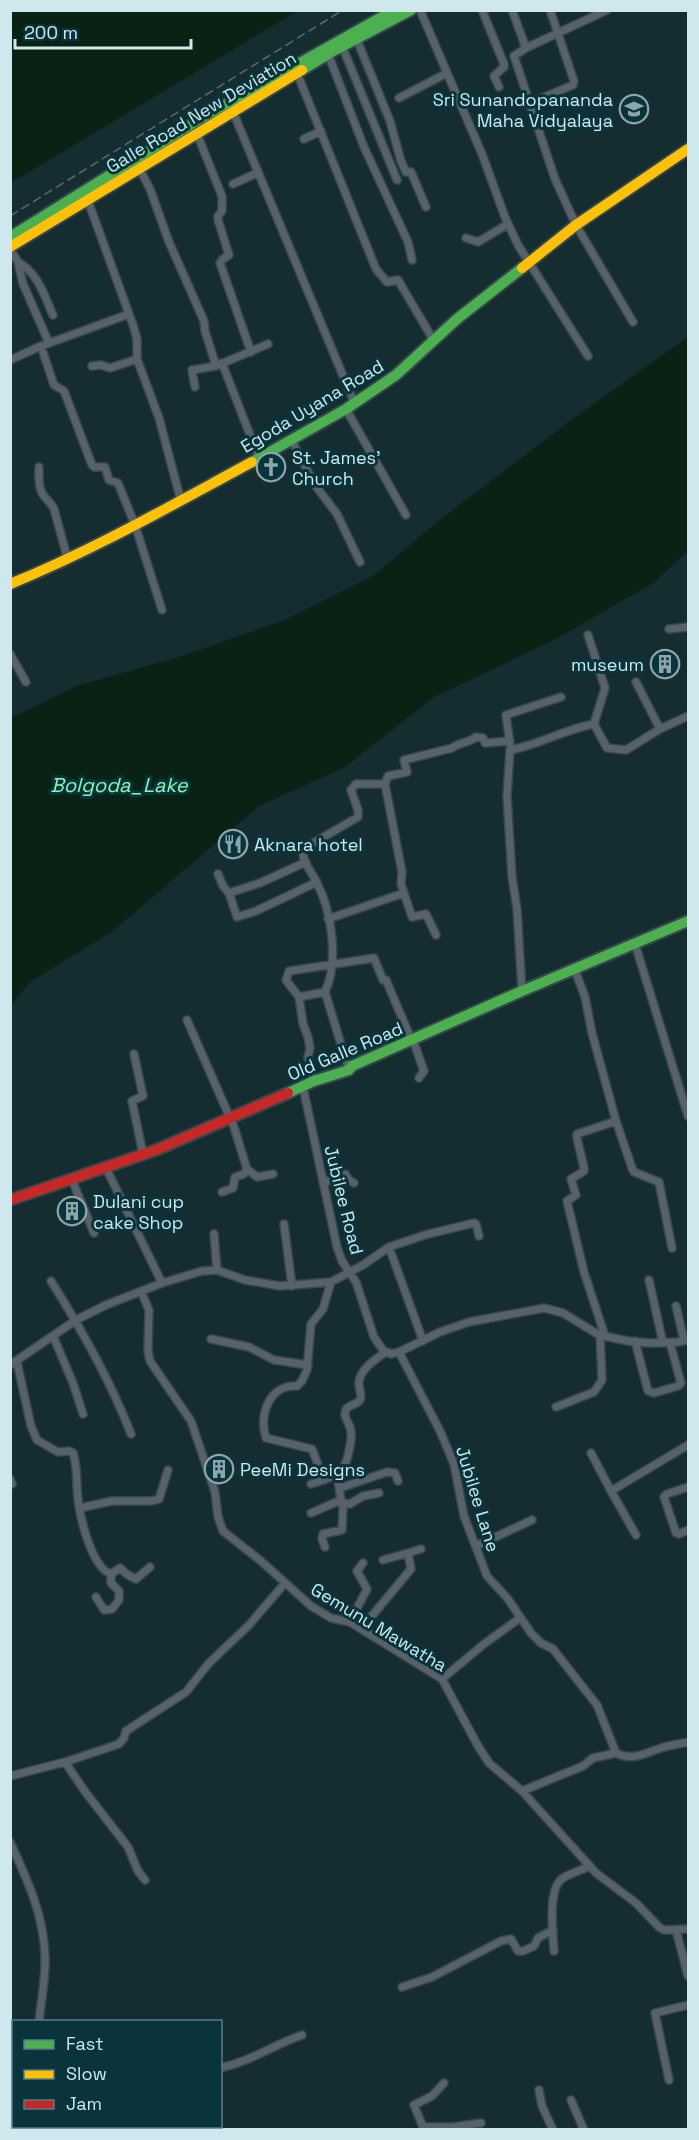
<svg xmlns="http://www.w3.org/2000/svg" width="699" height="2140" font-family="'Space Grotesk',sans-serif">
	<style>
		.water { fill: #092214 }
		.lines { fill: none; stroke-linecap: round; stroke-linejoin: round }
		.street-casing { stroke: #35484c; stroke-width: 10 }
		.fast-casing { stroke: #35484c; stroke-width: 14 }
		.slow-casing { stroke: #35484c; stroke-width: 14 }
		.jam-casing { stroke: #35484c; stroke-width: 14 }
		.street { stroke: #58616a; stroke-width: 7 }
		.fast { stroke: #4caf50; stroke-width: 10 }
		.slow { stroke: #ffc107; stroke-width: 10 }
		.jam { stroke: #c62828; stroke-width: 10 }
		.rail { stroke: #5c6970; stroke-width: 1.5; stroke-dasharray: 9 4.5; stroke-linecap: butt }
		.labels { text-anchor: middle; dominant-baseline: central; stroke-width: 6; stroke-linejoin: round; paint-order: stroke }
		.poi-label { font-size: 18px; fill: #cee8ee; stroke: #09343c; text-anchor: start }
		.street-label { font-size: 18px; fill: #cee8ee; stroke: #09343c }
		.water-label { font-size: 20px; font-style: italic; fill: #8df6ad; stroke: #09343c }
	</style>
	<rect width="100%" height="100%" fill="#152c30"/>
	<!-- water -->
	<path class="water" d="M11,10H297V11L11,183Z
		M688,337V551L653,583L554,640L434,697L345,767L259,806L113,931L30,982L11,1005V718L76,686L182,656L285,620L373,576L441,519L575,417Z"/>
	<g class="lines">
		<!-- street casing -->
		<g class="street-casing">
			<path id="street" d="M420,10L482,154L505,217L518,245L588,356
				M482,10L504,64V67L494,76L499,87
				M512,10L526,48
				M607,10L526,48L514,56L555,179L576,225L633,322
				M357,40L390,121L401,161L406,172H411L426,207
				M342,46L397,180
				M328,54L364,147L408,242L412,260
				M297,73L376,269L387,282L398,280L434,341
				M399,98L447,73
				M530,103L573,85L574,81L550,10
				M233,112L354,402
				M197,134L222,196V211L218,216V220L229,255L223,259L220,263L251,352
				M304,139L321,131
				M139,168L150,189L169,242L204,321L205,331L216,366
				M233,184L257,173
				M87,198L133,325L137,339V359L159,418L181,501
				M466,238L478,242L508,224
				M10,249L18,262L23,284L49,343
				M18,262C38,273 44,295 53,315
				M41,346L54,385L64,391L92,465L94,467H105L109,480L118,483L135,525L162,610
				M10,360L41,346L129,314
				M222,363L259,458
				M92,366L101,365L110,368L137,359
				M195,387L192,370L216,366L268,344
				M346,409L406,515
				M292,441L315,485L337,514L360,562
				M39,467C39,475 38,486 42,493C45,499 51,502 54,509L68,560
				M669,629L688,627
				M588,635L605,688L594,724
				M10,654L26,682
				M636,682L660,729
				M510,744L506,715L561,697
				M218,874L223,886L229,893L237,917L256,911L317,882
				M229,893L260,883L306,862
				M404,893L412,917L426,914L436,935
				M328,919L404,893L401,884L402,872L385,784
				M635,944L688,1116
				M575,970L585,997L592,1033L616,1121L577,1134V1138L584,1168V1171L571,1179L576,1195L567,1201L584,1272L605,1336
				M522,991L517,909L512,877L507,796L510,750C539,745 565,729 594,724L607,748L626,750L660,729L688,716
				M299,997L286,980L289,971L374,958L383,980H386L412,1041
				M187,1020L234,1127L247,1169L257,1177L273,1174
				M413,1040L424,1071L419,1078
				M134,1054L143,1096L132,1101L143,1154
				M349,1070L325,992C339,962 332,912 317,883C312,872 301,861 303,849L358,817V810L351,790L356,784H385L388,776L407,772L404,760L452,748C460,742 469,743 476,737L483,738L485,743L510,741
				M314,1081L308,1057L310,1048L308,1037L303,1024L299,997L325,992
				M303,1087L337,1247L342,1261L356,1282L374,1337L383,1350L391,1354L399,1352L440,1332L469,1322L544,1308L563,1313L599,1335L628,1341L649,1343L678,1342L688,1340
				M616,1121L632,1168L634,1172L659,1182L672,1248
				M106,1168L162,1283
				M72,1180L94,1233
				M323,1183L345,1174L349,1180L354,1183
				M222,1192L233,1188L235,1177L244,1174L247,1169
				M284,1224L292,1286
				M214,1234L217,1270
				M389,1247L423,1341
				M649,1280L663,1343
				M51,1281C82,1330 110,1380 131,1434
				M141,1291L149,1310L148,1351L150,1361L191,1421L215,1492L218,1517L223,1531L261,1561L311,1606L331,1618L350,1622L442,1679L478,1746L489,1763L522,1791L596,1873L636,1903L659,1927L664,1930L688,1929
				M676,1306L684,1341
				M53,1336L73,1383L83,1414
				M211,1339L249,1347L274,1360L308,1365
				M635,1341L648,1391L654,1393L678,1386L681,1383L670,1343
				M399,1352L440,1431L454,1464L464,1516L487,1576L508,1599L531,1633L541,1643L553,1649L597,1705L616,1753C633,1762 647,1752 664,1747C672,1745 680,1744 688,1742
				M17,1362L31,1426L37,1440L58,1452L69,1451L73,1453C78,1467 76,1484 78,1499C80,1518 92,1568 111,1574L120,1568L128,1575L136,1579L150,1567
				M10,1365L76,1320L106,1305L162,1283L202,1271L217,1270L245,1280L280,1286L331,1282L363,1265L389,1247L428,1234L474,1223L476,1224L479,1236
				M556,1407L594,1392L602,1380L600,1334
				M591,1453L611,1491L688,1445
				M10,1479L12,1484
				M324,1480L312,1449L266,1438C258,1415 270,1384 297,1386L302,1381L307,1370L311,1324L323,1309L331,1282
				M311,1484C332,1477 345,1476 349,1451C350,1445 352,1438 351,1432C351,1426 346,1421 345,1415C344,1404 356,1406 360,1400C363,1395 358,1388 359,1382C360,1369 376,1359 386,1352
				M688,1487L667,1494L664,1497L676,1533L679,1534L688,1530
				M340,1488L387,1472L395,1473L398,1481
				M611,1491L636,1535
				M341,1500L343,1503L350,1504L363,1496L379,1493
				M80,1508L112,1501H151L159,1499L168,1470
				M311,1513L341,1500L337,1475
				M476,1546L532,1520
				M325,1547L322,1539L323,1534L342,1530L343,1508L341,1500
				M383,1560L408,1553
				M96,1597L104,1610L112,1609L119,1600V1591L111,1583V1574
				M350,1622L367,1589L357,1571L363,1563
				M361,1629L411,1569L408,1553L421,1549
				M442,1679L484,1644L520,1618
				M65,1762L86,1793L128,1847L138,1871L145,1880
				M10,1776L65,1762L119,1744L124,1738L126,1731L186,1692L209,1663L249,1625L285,1583
				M522,1791L583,1766L593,1758L616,1753
				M10,1842C27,1879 44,1915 45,1957C46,1978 41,2000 39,2022
				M676,1930L688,1976
				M554,1951C553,1934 547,1888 563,1878C571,1873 582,1870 590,1866
				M402,1987L432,1977L501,1941L511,1939L518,1951H523L534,1946L538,1938L553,1930
				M220,2068C252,2061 273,2045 302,2035
				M669,2080L655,2013L688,2005
				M539,2090L542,2106L553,2130
				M571,2100L584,2130
				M10,2102L14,2101
				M42,2126V2130
				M423,2127H453L481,2123
				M422,2130L423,2127L414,2105L432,2096L444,2083"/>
		</g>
		<!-- fast casing -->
		<g class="fast-casing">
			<path id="fast" d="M302,70L335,50L411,10
				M10,237L200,119L394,10
				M252,462L346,409L396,375L457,319L522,268
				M288,1093L314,1081L349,1070L352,1066L522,991L688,921"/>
		</g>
		<!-- slow casing -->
		<g class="slow-casing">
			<path id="slow" d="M10,247L302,70
				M522,268L576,225L688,149
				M10,584C94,550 172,505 252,462"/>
		</g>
		<!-- jam casing -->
		<g class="jam-casing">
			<path id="jam" d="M10,1200L156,1150L288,1093"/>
		</g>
		<!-- street -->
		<use href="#street" class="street"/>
		<!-- fast -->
		<use href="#fast" class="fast"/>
		<!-- slow -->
		<use href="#slow" class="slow"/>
		<!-- jam -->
		<use href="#jam" class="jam"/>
		<!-- rail -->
		<path class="rail" d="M10,216L343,10"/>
	</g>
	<!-- icons -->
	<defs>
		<g id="school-ring" transform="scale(1.5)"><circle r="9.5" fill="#09343c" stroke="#8da6ac" stroke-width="1.5"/><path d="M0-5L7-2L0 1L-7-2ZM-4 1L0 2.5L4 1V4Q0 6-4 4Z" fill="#8da6ac"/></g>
		<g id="church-ring" transform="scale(1.5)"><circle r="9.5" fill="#09343c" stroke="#8da6ac" stroke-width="1.5"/><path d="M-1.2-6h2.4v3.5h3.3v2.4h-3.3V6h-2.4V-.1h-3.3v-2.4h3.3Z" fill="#8da6ac"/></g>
		<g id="building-ring" transform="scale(1.5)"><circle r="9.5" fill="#09343c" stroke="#8da6ac" stroke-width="1.5"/><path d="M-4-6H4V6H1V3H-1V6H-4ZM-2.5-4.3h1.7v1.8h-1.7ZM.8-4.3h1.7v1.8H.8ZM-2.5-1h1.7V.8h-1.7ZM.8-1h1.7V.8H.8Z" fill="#8da6ac"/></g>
		<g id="restaurant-ring" transform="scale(1.5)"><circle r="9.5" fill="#09343c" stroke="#8da6ac" stroke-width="1.5"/><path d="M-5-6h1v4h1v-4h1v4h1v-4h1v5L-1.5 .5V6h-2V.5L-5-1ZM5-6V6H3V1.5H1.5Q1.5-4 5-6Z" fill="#8da6ac"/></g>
	</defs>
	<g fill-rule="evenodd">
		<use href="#school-ring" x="634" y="109"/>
		<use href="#church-ring" x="271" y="467"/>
		<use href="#building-ring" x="665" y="664"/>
		<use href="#restaurant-ring" x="233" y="844"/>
		<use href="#building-ring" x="72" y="1211"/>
		<use href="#building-ring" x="219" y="1469"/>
	</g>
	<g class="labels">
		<!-- poi labels -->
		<g class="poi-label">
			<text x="613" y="99" text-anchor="end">Sri Sunandopananda<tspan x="613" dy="21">Maha Vidyalaya</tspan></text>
			<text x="292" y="457">St. James'<tspan x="292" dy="21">Church</tspan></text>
			<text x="644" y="664" text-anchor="end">museum</text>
			<text x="254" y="844">Aknara hotel</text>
			<text x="93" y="1201">Dulani cup<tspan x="93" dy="21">cake Shop</tspan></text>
			<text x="240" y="1469">PeeMi Designs</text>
		</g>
		<!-- street labels -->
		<g class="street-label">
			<text transform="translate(201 112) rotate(-31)">Galle Road New Deviation</text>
			<text transform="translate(312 406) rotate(-31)">Egoda Uyana Road</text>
			<text transform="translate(345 1051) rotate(-23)">Old Galle Road</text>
			<text transform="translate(344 1200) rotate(76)">Jubilee Road</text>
			<text transform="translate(478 1499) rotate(73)">Jubilee Lane</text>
			<text transform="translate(379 1627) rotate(31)">Gemunu Mawatha</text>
		</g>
		<!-- water labels -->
		<g class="water-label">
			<text x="119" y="785">Bolgoda_Lake</text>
		</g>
	</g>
	<!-- border -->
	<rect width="699" height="2140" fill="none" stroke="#cee8ee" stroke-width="24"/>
	<!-- legend -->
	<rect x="12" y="2020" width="210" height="108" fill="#09343c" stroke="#587c83" stroke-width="1.5"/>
	<rect x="24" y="2040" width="30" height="9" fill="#4caf50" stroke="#587c83" stroke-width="1.5"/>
	<text x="66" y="2050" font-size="18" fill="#cee8ee">Fast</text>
	<rect x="24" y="2070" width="30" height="9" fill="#ffc107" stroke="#587c83" stroke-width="1.5"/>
	<text x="66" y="2080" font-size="18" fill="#cee8ee">Slow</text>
	<rect x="24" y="2100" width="30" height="9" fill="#c62828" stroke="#587c83" stroke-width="1.5"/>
	<text x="66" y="2110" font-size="18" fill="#cee8ee">Jam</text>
	<!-- scale -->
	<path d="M15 39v9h176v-9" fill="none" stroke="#cee8ee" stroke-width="3"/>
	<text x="24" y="39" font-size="18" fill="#cee8ee" stroke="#09343c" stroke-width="4.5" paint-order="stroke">200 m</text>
</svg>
